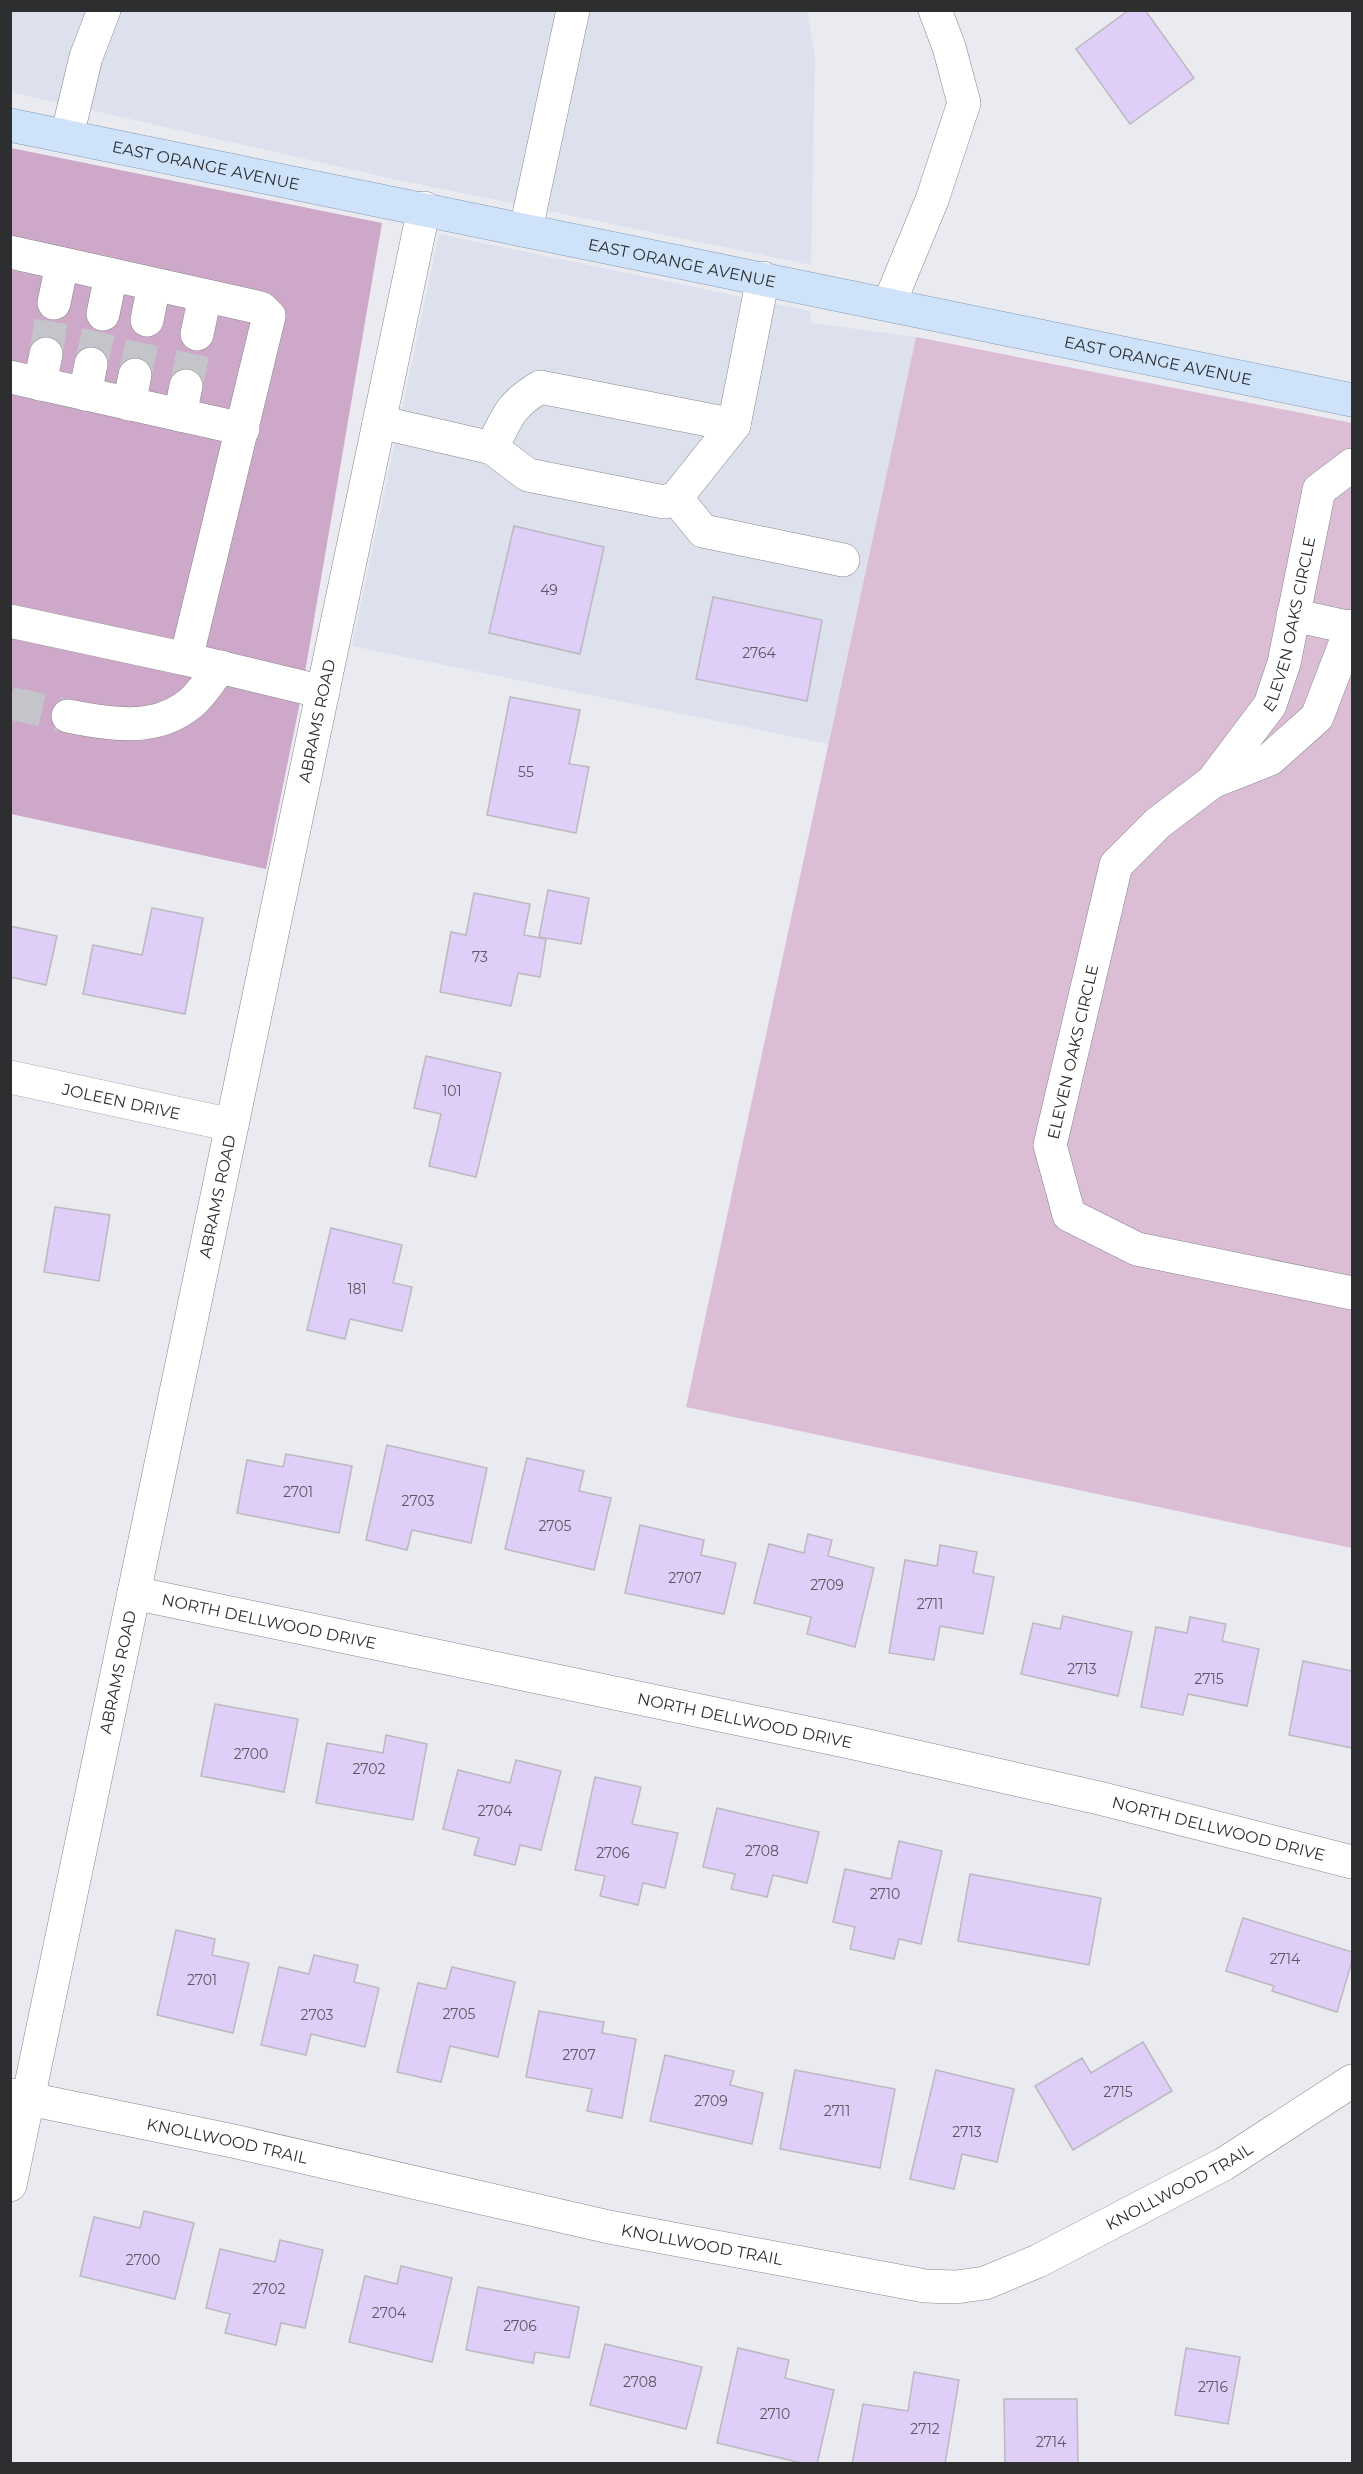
<svg xmlns="http://www.w3.org/2000/svg" width="1363" height="2474" font-family="Montserrat,sans-serif">
	<style>
		.built { fill: #dde0ed }
		.green { fill: #dbbdd6 }
		.forest { fill: #cda8c8 }
		.building { fill: #dfcef8; stroke: #bbb8be; stroke-width: 1.5 }
		.lines { fill: none; stroke-linecap: round; stroke-linejoin: round }
		.minor-tunnel { stroke: #c4c5ca; stroke-width: 33; stroke-dasharray: 33 16; stroke-linecap: butt }
		.minor-casing { stroke: #85868b; stroke-width: 34 }
		.major-casing { stroke: #8197b1; stroke-width: 34 }
		.minor { stroke: #fff; stroke-width: 33 }
		.major { stroke: #cee3fa; stroke-width: 33 }
		.labels { text-anchor: middle; dominant-baseline: central; stroke-width: 4.5; stroke-linejoin: round; paint-order: stroke }
		.number-label { font-size: 14px; fill: #5a5662 }
		.street-label { font-size: 16px; fill: #2d2e30; stroke: #fff }
	</style>
	<rect width="100%" height="100%" fill="#eaebf1"/>
	<!-- built -->
	<path class="built" d="M11,11H807L815,57L811,265L389,178L11,92Z
		M439,234L810,311L811,323L916,337L828,744L352,646Z"/>
	<!-- green -->
	<path class="green" d="M916,337L1352,423V1548L686,1407Z"/>
	<!-- forest -->
	<path class="forest" d="M11,148L382,223L299,707L266,869L11,814Z"/>
	<!-- building -->
	<path class="building" d="M1129,10H1145L1194,78L1130,124L1076,49Z
		M514,526L604,547L580,654L489,633Z
		M713,597L822,620L807,701L696,679Z
		M510,697L580,710L569,764L589,767L576,833L487,815Z
		M548,890L589,898L581,944L539,937Z
		M474,893L530,904L524,935L546,939L540,977L518,973L511,1006L440,992L451,932L466,935Z
		M152,908L203,918L185,1014L83,994L93,945L142,955Z
		M10,926L57,936L46,985L10,977Z
		M426,1056L501,1073L476,1177L429,1166L441,1114L414,1108Z
		M55,1207L110,1215L99,1281L44,1272Z
		M331,1228L402,1245L393,1283L412,1287L402,1331L350,1319L345,1339L307,1330Z
		M387,1445L487,1468L471,1543L412,1530L407,1550L366,1540Z
		M286,1454L352,1466L339,1533L237,1513L247,1460L283,1467Z
		M527,1458L584,1471L579,1491L611,1498L594,1570L505,1549Z
		M640,1525L704,1540L701,1555L736,1563L724,1614L625,1593Z
		M808,1534L832,1540L828,1556L874,1568L855,1647L807,1634L811,1617L754,1603L769,1544L804,1553Z
		M940,1545L977,1552L973,1573L994,1577L983,1634L940,1626L934,1660L889,1653L905,1560L937,1566Z
		M1063,1616L1132,1632L1118,1696L1021,1674L1033,1623L1060,1629Z
		M1190,1617L1226,1624L1222,1641L1259,1649L1247,1706L1188,1694L1183,1715L1141,1707L1156,1627L1187,1633Z
		M1303,1661L1352,1671V1748L1289,1735Z
		M215,1704L298,1719L284,1792L201,1776Z
		M386,1735L427,1744L413,1820L316,1803L327,1743L383,1753Z
		M516,1760L561,1771L541,1850L520,1845L515,1865L474,1855L479,1838L443,1829L458,1770L510,1783Z
		M595,1777L641,1787L632,1824L678,1833L665,1888L643,1883L638,1905L600,1896L605,1876L575,1870Z
		M717,1808L819,1832L807,1883L773,1875L767,1897L731,1889L735,1874L703,1867Z
		M899,1841L942,1851L921,1944L899,1939L894,1959L850,1949L855,1927L833,1922L845,1869L891,1879Z
		M970,1874L1101,1898L1089,1965L958,1941Z
		M1243,1918L1352,1952V1961L1337,2012L1272,1991L1274,1986L1226,1971Z
		M176,1930L215,1939L212,1955L249,1963L233,2033L157,2015Z
		M314,1955L358,1965L354,1982L379,1988L365,2047L311,2034L306,2055L261,2045L279,1967L309,1974Z
		M452,1967L515,1982L498,2057L450,2046L441,2082L397,2072L418,1983L446,1989Z
		M539,2011L604,2022L602,2033L636,2039L622,2118L587,2111L592,2089L526,2077Z
		M1143,2042L1172,2091L1073,2150L1035,2086L1082,2058L1091,2073Z
		M665,2055L734,2071L730,2085L763,2093L752,2144L650,2121Z
		M795,2070L895,2089L880,2168L780,2149Z
		M936,2070L1014,2089L997,2162L962,2154L954,2189L910,2179Z
		M144,2211L194,2223L175,2299L80,2276L94,2217L140,2228Z
		M280,2240L323,2250L305,2328L281,2323L276,2345L225,2333L230,2314L206,2308L220,2249L275,2262Z
		M401,2266L452,2278L432,2362L349,2342L365,2276L397,2284Z
		M478,2287L579,2307L569,2358L535,2352L533,2363L466,2350Z
		M605,2344L702,2367L686,2429L590,2405Z
		M738,2348L789,2360L785,2378L834,2390L817,2464H806L717,2443Z
		M1186,2348L1240,2357L1228,2424L1175,2415Z
		M914,2372L959,2380L945,2464H852L863,2404L908,2411Z
		M1004,2399H1077L1078,2464H1005Z"/>
	<g class="lines">
		<!-- minor-tunnel -->
		<path class="minor-tunnel" d="M46,354L54,303
			M91,364L103,314
			M135,375L147,320
			M186,386L197,334
			M10,703L68,716"/>
		<!-- minor casing -->
		<g class="minor-casing">
			<g id="minor">
				<path d="M67,136L86,57L104,10"/>
				<path d="M526,229L573,10"/>
				<path d="M10,252L261,308L269,316L186,659"/>
				<path d="M54,303L62,264"/>
				<path d="M889,304L932,200L964,103L949,47L935,10"/>
				<path d="M103,314L111,275"/>
				<path d="M147,320L154,285"/>
				<path d="M197,334L205,296"/>
				<path d="M10,377L243,429"/>
				<path d="M40,384L46,354"/>
				<path d="M85,394L91,364"/>
				<path d="M129,404L135,375"/>
				<path d="M180,415L186,386"/>
				<path d="M379,422L492,448C507,417 509,406 540,387L734,425L676,498L664,502L528,475L492,448"/>
				<path d="M734,425L763,278"/>
				<path d="M676,498L703,531L843,560"/>
				<path d="M1293,615L1352,628"/>
				<path d="M10,621L186,659L323,692"/>
				<path d="M1352,626L1317,717L1270,759L1212,782L1158,823L1116,865L1050,1145L1069,1215L1137,1249L1352,1293"/>
				<path d="M68,716C110,724 155,733 191,703C202,694 211,678 221,667"/>
				<path id="s1" d="M1212,782L1270,705L1284,663L1319,490L1352,465"/>
				<path id="s2" d="M10,1077L232,1125"/>
				<path id="s3" d="M134,1593L850,1742L1099,1798L1352,1862"/>
				<path id="s4" d="M10,2095L233,2141L609,2227L925,2286L956,2287L985,2283L1038,2261L1224,2164L1352,2081"/>
				<path id="s5" d="M10,2185L424,208"/>
			</g>
		</g>
		<!-- major casing -->
		<g class="major-casing">
			<g id="major">
				<path id="s6" d="M10,125L1352,400"/>
			</g>
		</g>
		<!-- minor -->
		<use href="#minor" class="minor"/>
		<!-- major -->
		<use href="#major" class="major"/>
	</g>
	<g class="labels">
		<!-- number labels -->
		<g class="number-label">
			<text x="549" y="590">49</text>
			<text x="759" y="653">2764</text>
			<text x="526" y="772">55</text>
			<text x="480" y="957">73</text>
			<text x="452" y="1091">101</text>
			<text x="357" y="1289">181</text>
			<text x="298" y="1492">2701</text>
			<text x="418" y="1501">2703</text>
			<text x="555" y="1526">2705</text>
			<text x="685" y="1578">2707</text>
			<text x="827" y="1585">2709</text>
			<text x="930" y="1604">2711</text>
			<text x="1082" y="1669">2713</text>
			<text x="1209" y="1679">2715</text>
			<text x="251" y="1754">2700</text>
			<text x="369" y="1769">2702</text>
			<text x="495" y="1811">2704</text>
			<text x="762" y="1851">2708</text>
			<text x="613" y="1853">2706</text>
			<text x="885" y="1894">2710</text>
			<text x="1285" y="1959">2714</text>
			<text x="202" y="1980">2701</text>
			<text x="459" y="2014">2705</text>
			<text x="317" y="2015">2703</text>
			<text x="579" y="2055">2707</text>
			<text x="1118" y="2092">2715</text>
			<text x="711" y="2101">2709</text>
			<text x="837" y="2111">2711</text>
			<text x="967" y="2132">2713</text>
			<text x="143" y="2260">2700</text>
			<text x="269" y="2289">2702</text>
			<text x="389" y="2313">2704</text>
			<text x="520" y="2326">2706</text>
			<text x="640" y="2382">2708</text>
			<text x="1213" y="2387">2716</text>
			<text x="775" y="2414">2710</text>
			<text x="925" y="2429">2712</text>
			<text x="1051" y="2442">2714</text>
		</g>
		<!-- street labels -->
		<g class="street-label">
			<text stroke="none"><textPath href="#s6" startOffset="200">EAST ORANGE AVENUE</textPath></text>
			<text stroke="none"><textPath href="#s6" startOffset="686">EAST ORANGE AVENUE</textPath></text>
			<text stroke="none"><textPath href="#s6" startOffset="1172">EAST ORANGE AVENUE</textPath></text>
			<text stroke="none"><textPath href="#s1" startOffset="180">ELEVEN OAKS CIRCLE</textPath></text>
			<text stroke="none"><textPath href="#s5" startOffset="1496">ABRAMS ROAD</textPath></text>
			<text transform="translate(1073 1052) rotate(-77)">ELEVEN OAKS CIRCLE</text>
			<text stroke="none"><textPath href="#s2" startOffset="114">JOLEEN DRIVE</textPath></text>
			<text stroke="none"><textPath href="#s5" startOffset="1010">ABRAMS ROAD</textPath></text>
			<text stroke="none"><textPath href="#s3" startOffset="138">NORTH DELLWOOD DRIVE</textPath></text>
			<text stroke="none"><textPath href="#s5" startOffset="524">ABRAMS ROAD</textPath></text>
			<text stroke="none"><textPath href="#s3" startOffset="624">NORTH DELLWOOD DRIVE</textPath></text>
			<text stroke="none"><textPath href="#s3" startOffset="1110">NORTH DELLWOOD DRIVE</textPath></text>
			<text stroke="none"><textPath href="#s4" startOffset="222">KNOLLWOOD TRAIL</textPath></text>
			<text stroke="none"><textPath href="#s4" startOffset="1212">KNOLLWOOD TRAIL</textPath></text>
			<text stroke="none"><textPath href="#s4" startOffset="708">KNOLLWOOD TRAIL</textPath></text>
		</g>
	</g>
	<!-- border -->
	<rect width="1363" height="2474" fill="none" stroke="#2d2e30" stroke-width="24"/>
</svg>
